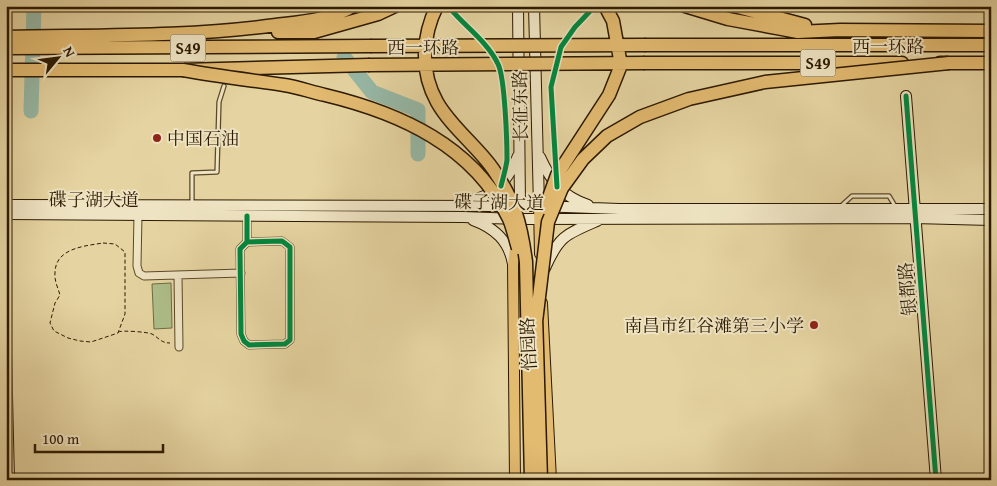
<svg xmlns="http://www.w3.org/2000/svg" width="997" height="486" font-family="'Gentium Book Plus','Noto Serif SC',serif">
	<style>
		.green { fill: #aebe89; stroke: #6d6c44 }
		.pier { fill: #e5d4a1 }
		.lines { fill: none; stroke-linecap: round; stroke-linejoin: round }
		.river { stroke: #96b8a6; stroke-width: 15 }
		.lane-casing { stroke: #5a4828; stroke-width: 5.5 }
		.street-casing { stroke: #5a4828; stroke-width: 9 }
		.secondary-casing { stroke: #2c1900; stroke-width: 12 }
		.primary-casing { stroke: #2c1900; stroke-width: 12 }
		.highway-casing { stroke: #2c1900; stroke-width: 15 }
		.path { stroke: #2c1900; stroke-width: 1; stroke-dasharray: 4 2.5; stroke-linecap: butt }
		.lane { stroke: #eee3c2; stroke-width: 3 }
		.street { stroke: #eee3c2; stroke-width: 7 }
		.secondary { stroke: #eee3c2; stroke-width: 10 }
		.primary { stroke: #e2ba70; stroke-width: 10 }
		.highway { stroke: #e2ba70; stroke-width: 12 }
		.highway-bridge-casing { stroke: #2c1900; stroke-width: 15; stroke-linecap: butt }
		.highway-bridge { stroke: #e2ba70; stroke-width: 12 }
		.cycleway-casing { stroke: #eee3c2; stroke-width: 8 }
		.cycleway { stroke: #00873e; stroke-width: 5 }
		.poi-dot { fill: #8f2418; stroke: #eee3c2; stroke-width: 2 }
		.labels { text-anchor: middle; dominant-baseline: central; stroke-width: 4; stroke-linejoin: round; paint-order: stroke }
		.shield { fill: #eee3c2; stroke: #66563a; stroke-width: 1 }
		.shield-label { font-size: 16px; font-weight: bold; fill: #2c1900 }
		.street-label { font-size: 18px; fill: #2c1900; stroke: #eee3c2 }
		.poi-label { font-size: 18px; fill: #2c1900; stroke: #eee3c2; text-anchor: start }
	</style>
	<rect width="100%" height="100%" fill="#e5d4a1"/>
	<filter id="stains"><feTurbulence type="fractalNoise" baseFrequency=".004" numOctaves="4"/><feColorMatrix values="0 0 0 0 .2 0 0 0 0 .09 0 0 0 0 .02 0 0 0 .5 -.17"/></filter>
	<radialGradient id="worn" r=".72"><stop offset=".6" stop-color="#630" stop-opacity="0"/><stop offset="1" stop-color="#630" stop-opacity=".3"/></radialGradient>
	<!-- green -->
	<path class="green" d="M171,283L172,328L154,329L152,284Z"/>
	<!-- pier -->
	<path class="pier" d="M291,6H379L344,78H340L281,8Z"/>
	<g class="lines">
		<!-- river -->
		<path class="river" d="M344,57L372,92L418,110V154
			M31,111L34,7L35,6"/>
		<!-- lane casing -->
		<g class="lane-casing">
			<path id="lane" d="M192,203V173L217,172L219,102L224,86
				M841,206L852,196H889L895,206"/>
		</g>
		<!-- street casing -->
		<g class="street-casing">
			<path id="street" d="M138,215L137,266L139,273L144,276L241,273
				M247,242L240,249L241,334L244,341L249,345L285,344L290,340V247L282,241L247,242V216
				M178,275L179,347"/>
		</g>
		<!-- secondary casing -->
		<g class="secondary-casing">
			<path id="secondary" d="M518,6L520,206
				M534,6L539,206
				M906,96L936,480
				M540,157C551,181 561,196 588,205
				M466,202C495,196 507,182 518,156
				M6,205L539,206L619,209H991
				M6,214L463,217L518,219L914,218L991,220
				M473,220C495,228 509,241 513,264
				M545,268C559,236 566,234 597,221
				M6,353L9,480"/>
		</g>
		<!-- primary casing -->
		<g class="primary-casing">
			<path id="primary" d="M539,206L540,254
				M542,303L551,480
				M515,480L513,265L516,240"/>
		</g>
		<!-- highway casing -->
		<g class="highway-casing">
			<path id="highway" d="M685,6L728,19L798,32L840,30L991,31
				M734,6L805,25
				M278,32H314L378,14L395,6
				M6,37C96,35 187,37 276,25C301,22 331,20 353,6
				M646,45H991
				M6,48L370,46
				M645,63H902
				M940,63H991
				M6,70H183L368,65"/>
		</g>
		<!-- path -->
		<path class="path" d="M103,243L115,244L125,252V314L118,333L91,342L80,341L68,338L54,331L50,323L55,303L60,295C58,288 54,280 55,273C55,248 85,246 103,243Z
			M118,332C123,330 147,332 152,334C159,338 161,343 170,343"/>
		<!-- lane -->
		<use href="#lane" class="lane"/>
		<!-- street -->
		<use href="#street" class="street"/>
		<!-- secondary -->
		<use href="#secondary" class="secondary"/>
		<!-- primary -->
		<use href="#primary" class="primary"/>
		<!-- highway -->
		<use href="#highway" class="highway"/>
		<!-- highway-bridge casing -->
		<g class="highway-bridge-casing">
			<path id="highway-bridge" d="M437,6C422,36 420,72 437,102C451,127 477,146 493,169C515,201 521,224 526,262L531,480
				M370,46L646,45
				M368,65L645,63
				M183,70C217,76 250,80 284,85C298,87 311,92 325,95C400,113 474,146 509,219C513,228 515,239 518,248
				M545,208L557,175L609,95L621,65L613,21L605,6
				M536,315L541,480
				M536,322L548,222L562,188L583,159L607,136L640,117L689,99L765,82L949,63"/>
		</g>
		<!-- highway-bridge -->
		<use href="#highway-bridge" class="highway-bridge"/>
		<!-- cycleway casing -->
		<g class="cycleway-casing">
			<path id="cycleway" d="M448,6C464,26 487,41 498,64C505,78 507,142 507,160C506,168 503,178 501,186
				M906,96L936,480
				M557,187L551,87L561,47L575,27L595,6
				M247,242L240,249L241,334L244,341L249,345L285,344L290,340V247L282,241L247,242V216"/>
		</g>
		<!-- cycleway -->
		<use href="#cycleway" class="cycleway"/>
	</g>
	<!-- markers -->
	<g class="poi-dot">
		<circle cx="157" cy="138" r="5"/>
		<circle cx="814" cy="325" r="5"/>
	</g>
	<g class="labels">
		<!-- shield labels -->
		<g class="shield">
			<rect x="170.5" y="34.5" width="35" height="27" rx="4"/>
			<rect x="800.5" y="49.5" width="35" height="27" rx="4"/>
		</g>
		<g class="shield-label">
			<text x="188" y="48">S49</text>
			<text x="818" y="63">S49</text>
		</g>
		<!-- street labels -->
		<g class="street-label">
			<text x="888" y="46">西一环路</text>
			<text x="423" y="47">西一环路</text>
			<text transform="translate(520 106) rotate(-91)">长征东路</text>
			<text x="94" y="199">碟子湖大道</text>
			<text transform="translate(499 202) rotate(1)">碟子湖大道</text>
			<text transform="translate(907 289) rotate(-95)">银都路</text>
			<text transform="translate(528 344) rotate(-93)">怡园路</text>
		</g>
		<!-- poi labels -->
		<g class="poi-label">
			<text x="167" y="138">中国石油</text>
			<text x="804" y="325" text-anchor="end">南昌市红谷滩第三小学</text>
		</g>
	</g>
	<!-- margin -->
	<rect width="997" height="486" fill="none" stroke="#e5d4a1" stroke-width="25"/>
	<rect x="8" y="8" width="982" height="471" fill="none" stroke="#2c1900" stroke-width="2.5"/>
	<rect x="12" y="12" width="972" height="461" fill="none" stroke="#2c1900"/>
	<!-- north arrow -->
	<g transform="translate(58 58) rotate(61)" stroke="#eee3c2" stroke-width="4" paint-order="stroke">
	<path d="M0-4L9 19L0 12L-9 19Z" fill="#2c1900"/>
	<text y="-8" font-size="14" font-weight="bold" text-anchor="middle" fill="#2c1900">N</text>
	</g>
	<!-- scale -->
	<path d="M35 444v8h128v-8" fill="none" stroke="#2c1900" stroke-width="2.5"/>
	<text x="42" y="444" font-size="15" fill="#2c1900" stroke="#eee3c2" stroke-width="4" paint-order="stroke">100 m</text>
	<rect width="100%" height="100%" filter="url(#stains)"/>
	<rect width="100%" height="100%" fill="url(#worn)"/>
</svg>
